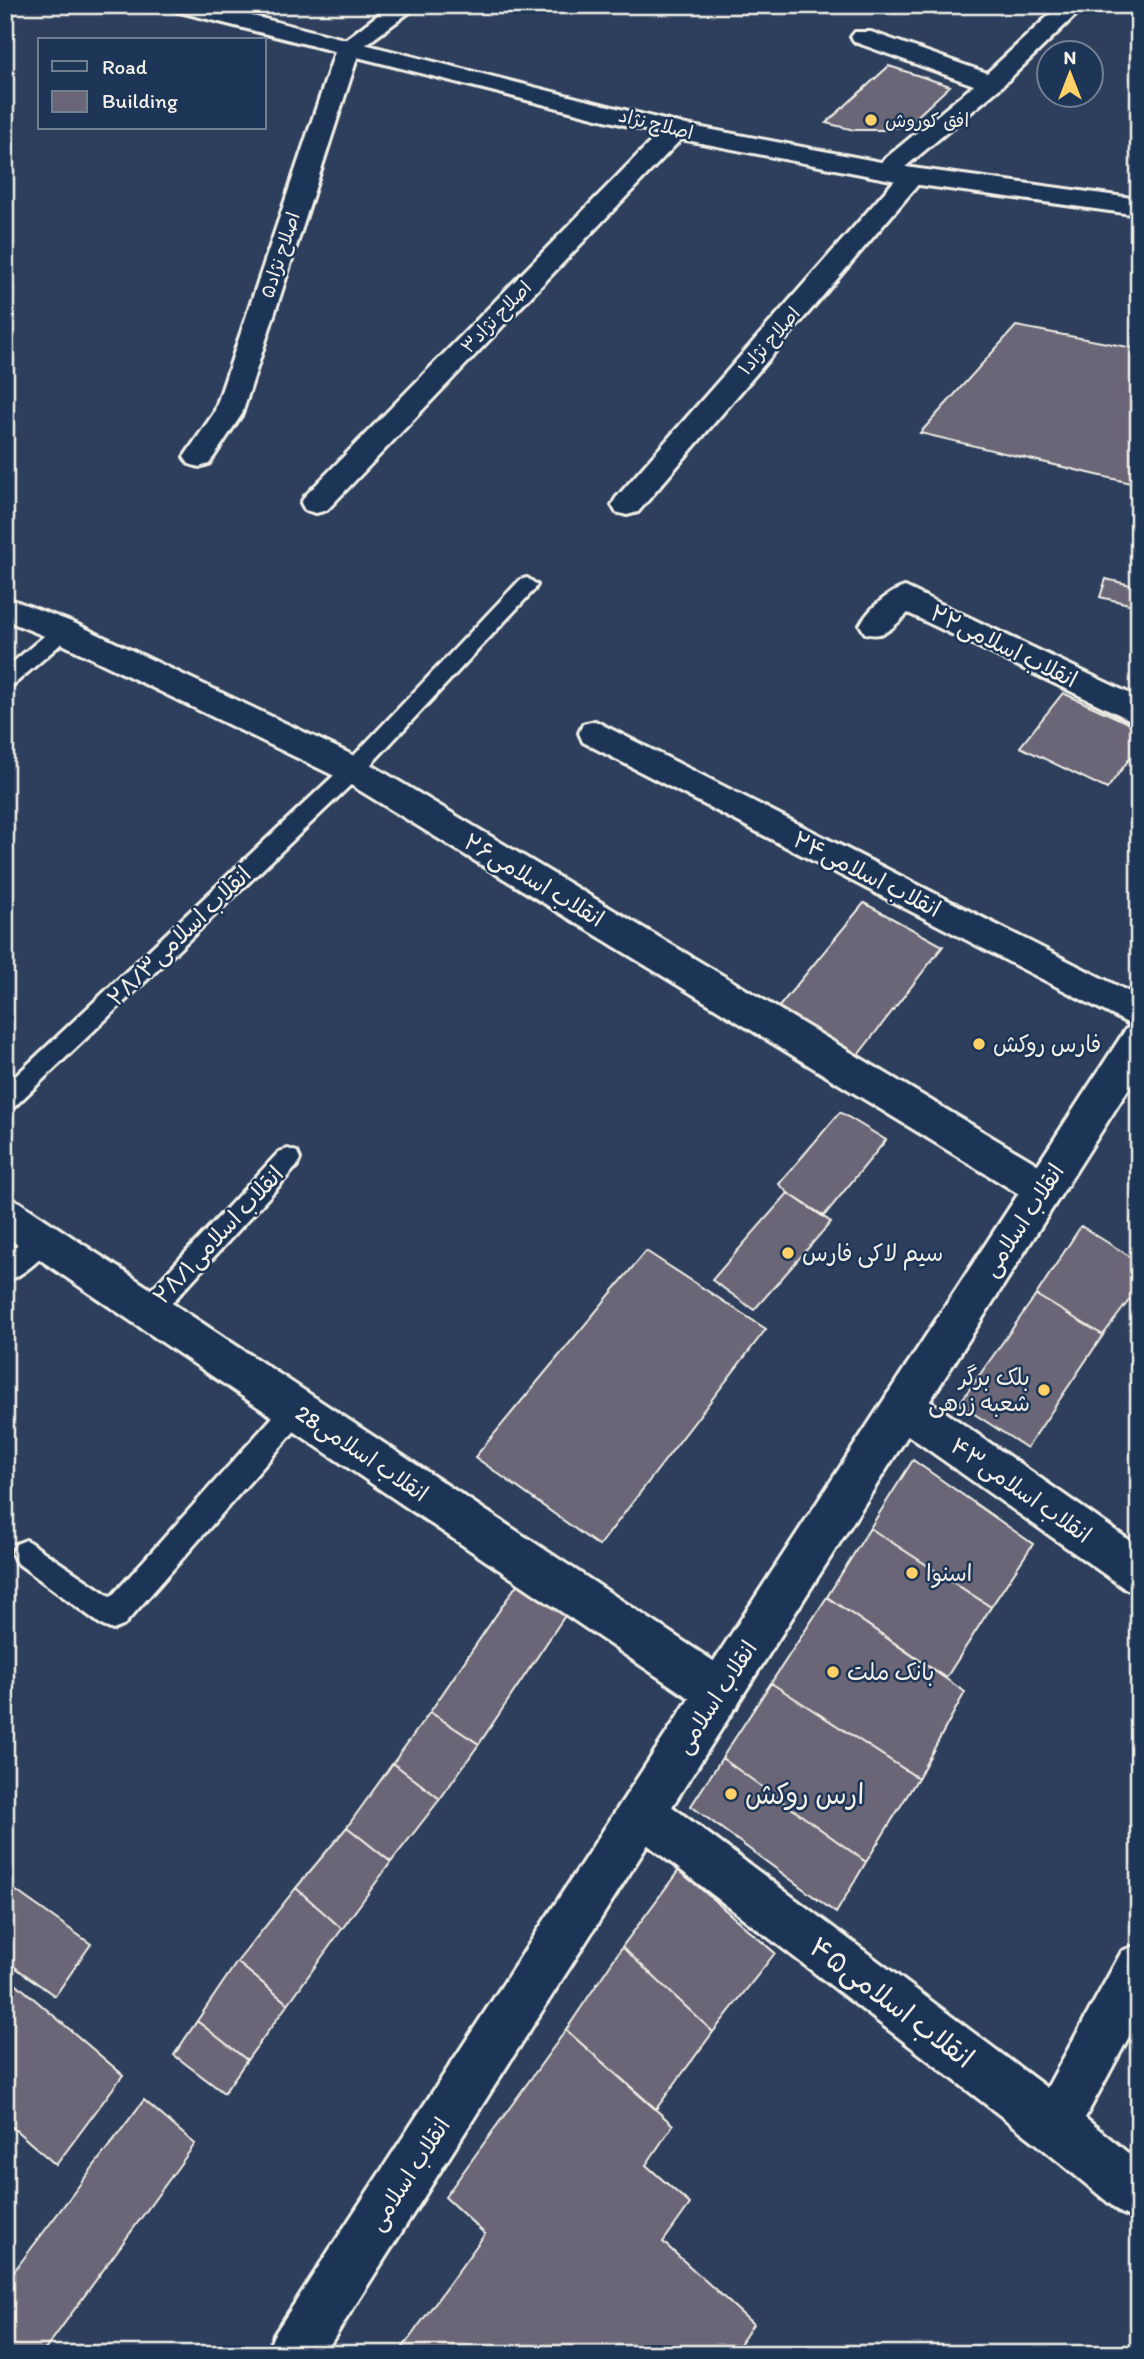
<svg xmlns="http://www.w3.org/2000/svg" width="1144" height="2359" font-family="Itim,'Playpen Sans Arabic',sans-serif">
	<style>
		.building { fill: #6b6677; stroke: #f4f1e8; stroke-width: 2 }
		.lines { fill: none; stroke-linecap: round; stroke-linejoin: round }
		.lane-casing { stroke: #f4f1e8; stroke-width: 6 }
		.street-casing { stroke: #f4f1e8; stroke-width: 6 }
		.secondary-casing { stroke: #f4f1e8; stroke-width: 6 }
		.lane { fill: #1d3557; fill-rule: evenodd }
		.street { fill: #1d3557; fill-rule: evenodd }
		.secondary { fill: #1d3557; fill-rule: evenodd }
		.poi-dot { fill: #ffd166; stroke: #1d3557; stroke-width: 2.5 }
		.labels { text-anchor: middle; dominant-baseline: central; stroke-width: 5; stroke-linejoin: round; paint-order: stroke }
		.far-poi-label { font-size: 19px; fill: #f4f1e8; stroke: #1d3557; text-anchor: start }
		.far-street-label { font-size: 19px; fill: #f4f1e8; stroke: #1d3557 }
		.street-label { font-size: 23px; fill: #f4f1e8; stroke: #1d3557 }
		.poi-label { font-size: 23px; fill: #f4f1e8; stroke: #1d3557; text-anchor: start }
		.near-poi-label { font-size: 28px; fill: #f4f1e8; stroke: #1d3557; text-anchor: start }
		.near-street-label { font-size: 28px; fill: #f4f1e8; stroke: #1d3557 }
	</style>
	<rect width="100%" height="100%" fill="#2d3f5d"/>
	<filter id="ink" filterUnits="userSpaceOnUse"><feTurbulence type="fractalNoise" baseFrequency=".0143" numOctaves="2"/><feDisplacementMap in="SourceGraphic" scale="14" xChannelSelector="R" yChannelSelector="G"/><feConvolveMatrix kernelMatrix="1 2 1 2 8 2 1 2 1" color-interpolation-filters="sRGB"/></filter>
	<g filter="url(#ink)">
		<!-- building -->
		<path class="building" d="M889,66L950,86L909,124L887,130H854L826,123Z
			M1016,326L1139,349V485L920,433Z
			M1106,579L1139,587V614L1135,613L1137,606L1100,597Z
			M1063,693L1139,728V746L1107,789L1020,747Z
			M864,903L943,946L858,1055L777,1009Z
			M840,1112L886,1140L824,1216L788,1193L779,1184Z
			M788,1193L831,1222L754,1310L712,1280Z
			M1081,1226L1139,1262V1287L1103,1335L1036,1295Z
			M646,1251L766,1329L599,1546L475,1457Z
			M1036,1295L1103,1335L1027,1448L959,1404Z
			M913,1460L1033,1544L991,1607L870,1528Z
			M870,1528L991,1607L946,1678L827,1597Z
			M522,1577L570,1608L479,1744L430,1712Z
			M827,1597L965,1692L918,1778L771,1683Z
			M771,1683L918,1778L866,1862L722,1758Z
			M430,1712L479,1744L440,1799L393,1763Z
			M722,1758L866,1862L836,1913L691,1806Z
			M393,1763L440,1799L391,1862L347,1827Z
			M347,1827L391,1862L342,1929L296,1888Z
			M679,1870L775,1953L713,2032L622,1947Z
			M5,1883L91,1944L55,1996L5,1960Z
			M296,1888L342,1929L288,2004L237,1962Z
			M622,1947L713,2032L656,2109L566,2030Z
			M237,1962L288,2004L247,2060L197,2021Z
			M5,1974L123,2075L56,2165L5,2121Z
			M197,2021L247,2060L224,2093L174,2055Z
			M566,2030L673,2125L646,2165L690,2204L663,2242L753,2324L734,2354H398L485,2234L445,2197Z
			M144,2100L195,2144L42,2354H5V2283Z"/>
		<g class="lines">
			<!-- lane casing -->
			<g class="lane-casing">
				<path id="lane" d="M527,578L537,585L534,590L360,776L13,1108L5,1111V1086L346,764L520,580Z
					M63,624L70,626L73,631L70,636L12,686L5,688V669L56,626Z
					M288,1149L297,1152L300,1159L297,1166L158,1318L149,1322L140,1318L136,1310L140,1302L279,1152Z
					M42,1229L51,1232L54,1240C47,1256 22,1276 5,1282V1255L33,1232Z
					M297,1397L306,1400L310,1409L306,1418L123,1626L113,1630L103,1626L16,1562L12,1553L16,1544L26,1540L111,1597L288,1400Z"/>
			</g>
			<!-- street casing -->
			<g class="street-casing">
				<path id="street" d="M391,5H419L360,49L242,414L209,464L199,467L189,464L184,457L214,413L337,46Z
					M1060,5H1086L1000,88L893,177H875L871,172L875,167L974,85L855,42L851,37L855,32H871L987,73Z
					M676,122L685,125L689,130L685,135L327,510L316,513L305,510L301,503L305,496L667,125Z
					M912,168L921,171L925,176L921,181L638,512L627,515L616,512L612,505L616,498L903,171Z
					M905,587L1139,698V724L908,613C894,626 885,639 865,633L860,625C869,609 888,592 905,587Z
					M5,597L74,623L365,761L1057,1176L1062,1188L1057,1200L1043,1205L1029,1200L341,779L52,639L5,620Z
					M595,721L1139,997V1029L583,742L579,733L583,724Z
					M5,1197L19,1202L736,1676L743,1692L736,1708L720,1715L704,1708L5,1236Z
					M903,1388L918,1393L1139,1547V1594L1124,1588L888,1421L882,1407L888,1393Z
					M642,1789L658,1796L1047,2088L1122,1951L1139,1944V2018L1085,2118L1139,2162V2221L1121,2213L1036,2143L626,1828L619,1812L626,1796Z"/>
			</g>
			<!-- secondary casing -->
			<g class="secondary-casing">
				<path id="secondary" d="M168,5H209L676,123L912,168L1139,199V215L912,184L676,138L172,10Z
					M1139,1025V1072L324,2354H266L274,2335L1126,1029Z"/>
			</g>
			<!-- lane -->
			<use href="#lane" class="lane"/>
			<!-- street -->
			<use href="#street" class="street"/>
			<!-- secondary -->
			<use href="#secondary" class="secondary"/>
		</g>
	</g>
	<!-- markers -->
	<g class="poi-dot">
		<circle cx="871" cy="120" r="7"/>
		<circle cx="979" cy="1044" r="7"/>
		<circle cx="788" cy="1253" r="7"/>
		<circle cx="1044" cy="1390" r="7"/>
		<circle cx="912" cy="1573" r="7"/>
		<circle cx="833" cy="1672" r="7"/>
		<circle cx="731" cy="1794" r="7"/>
	</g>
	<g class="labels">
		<!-- far-poi labels -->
		<g class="far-poi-label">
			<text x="885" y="120">افق کوروش</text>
		</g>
		<!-- far-street labels -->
		<g class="far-street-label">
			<text transform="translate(656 124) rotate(14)">اصلاح نژاد</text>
			<text transform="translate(280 255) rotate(-72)">اصلاح نژاد۵</text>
			<text transform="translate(496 317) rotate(-46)">اصلاح نژاد۳</text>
			<text transform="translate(769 341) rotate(-49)">اصلاح نژاد۱</text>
		</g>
		<!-- street labels -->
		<g class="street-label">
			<text transform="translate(1004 646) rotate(26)">انقلاب اسلامی۲۲</text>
			<text transform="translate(867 874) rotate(27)">انقلاب اسلامی۲۴</text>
			<text transform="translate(534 880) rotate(31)">انقلاب اسلامی۲۶</text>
			<text transform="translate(179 936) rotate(-44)">انقلاب اسلامی۲۸/۳</text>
			<text transform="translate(1023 1220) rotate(-57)">انقلاب اسلامی</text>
			<text transform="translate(218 1235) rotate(-47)">انقلاب اسلامی۲۸/۱</text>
			<text transform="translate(362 1453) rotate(34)">28انقلاب اسلامی</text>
			<text transform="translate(1021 1490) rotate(35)">انقلاب اسلامی۴۳</text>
			<text transform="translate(716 1697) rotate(-57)">انقلاب اسلامی</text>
			<text transform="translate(409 2174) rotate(-57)">انقلاب اسلامی</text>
		</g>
		<!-- poi labels -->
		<g class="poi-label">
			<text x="993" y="1044">فارس روکش</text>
			<text x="802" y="1253">سیم لاکی فارس</text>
			<text x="1030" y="1377" text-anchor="end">بلک برگر<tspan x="1030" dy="26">شعبه زرهی</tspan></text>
			<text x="926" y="1573">اسنوا</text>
			<text x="847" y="1672">بانک ملت</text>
		</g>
		<!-- near-poi labels -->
		<g class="near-poi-label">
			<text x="745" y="1794">ارس روکش</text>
		</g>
		<!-- near-street labels -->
		<g class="near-street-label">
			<text transform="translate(892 2002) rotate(37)">انقلاب اسلامی۴۵</text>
		</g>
	</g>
	<!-- margin -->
	<rect width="1144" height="2359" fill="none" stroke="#1d3557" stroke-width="28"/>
	<rect x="14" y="14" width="1116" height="2331" fill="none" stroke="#f4f1e8" stroke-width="2.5" filter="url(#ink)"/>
	<!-- legend -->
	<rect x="38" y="38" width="228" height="91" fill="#1d3557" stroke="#738091" stroke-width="2"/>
	<rect x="52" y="61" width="35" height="10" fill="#1d3557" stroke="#738091" stroke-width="2"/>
	<text x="102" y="74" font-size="21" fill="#f4f1e8">Road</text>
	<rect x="52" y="91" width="35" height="21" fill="#6b6677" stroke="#738091" stroke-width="2"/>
	<text x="102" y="108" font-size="21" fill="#f4f1e8">Building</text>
	<!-- north arrow -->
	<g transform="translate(1070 74)"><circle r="33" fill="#1d3557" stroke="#738091" stroke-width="2"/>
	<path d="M0-5L12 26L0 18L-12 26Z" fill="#ffd166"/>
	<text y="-10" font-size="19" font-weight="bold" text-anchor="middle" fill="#f4f1e8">N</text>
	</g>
</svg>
